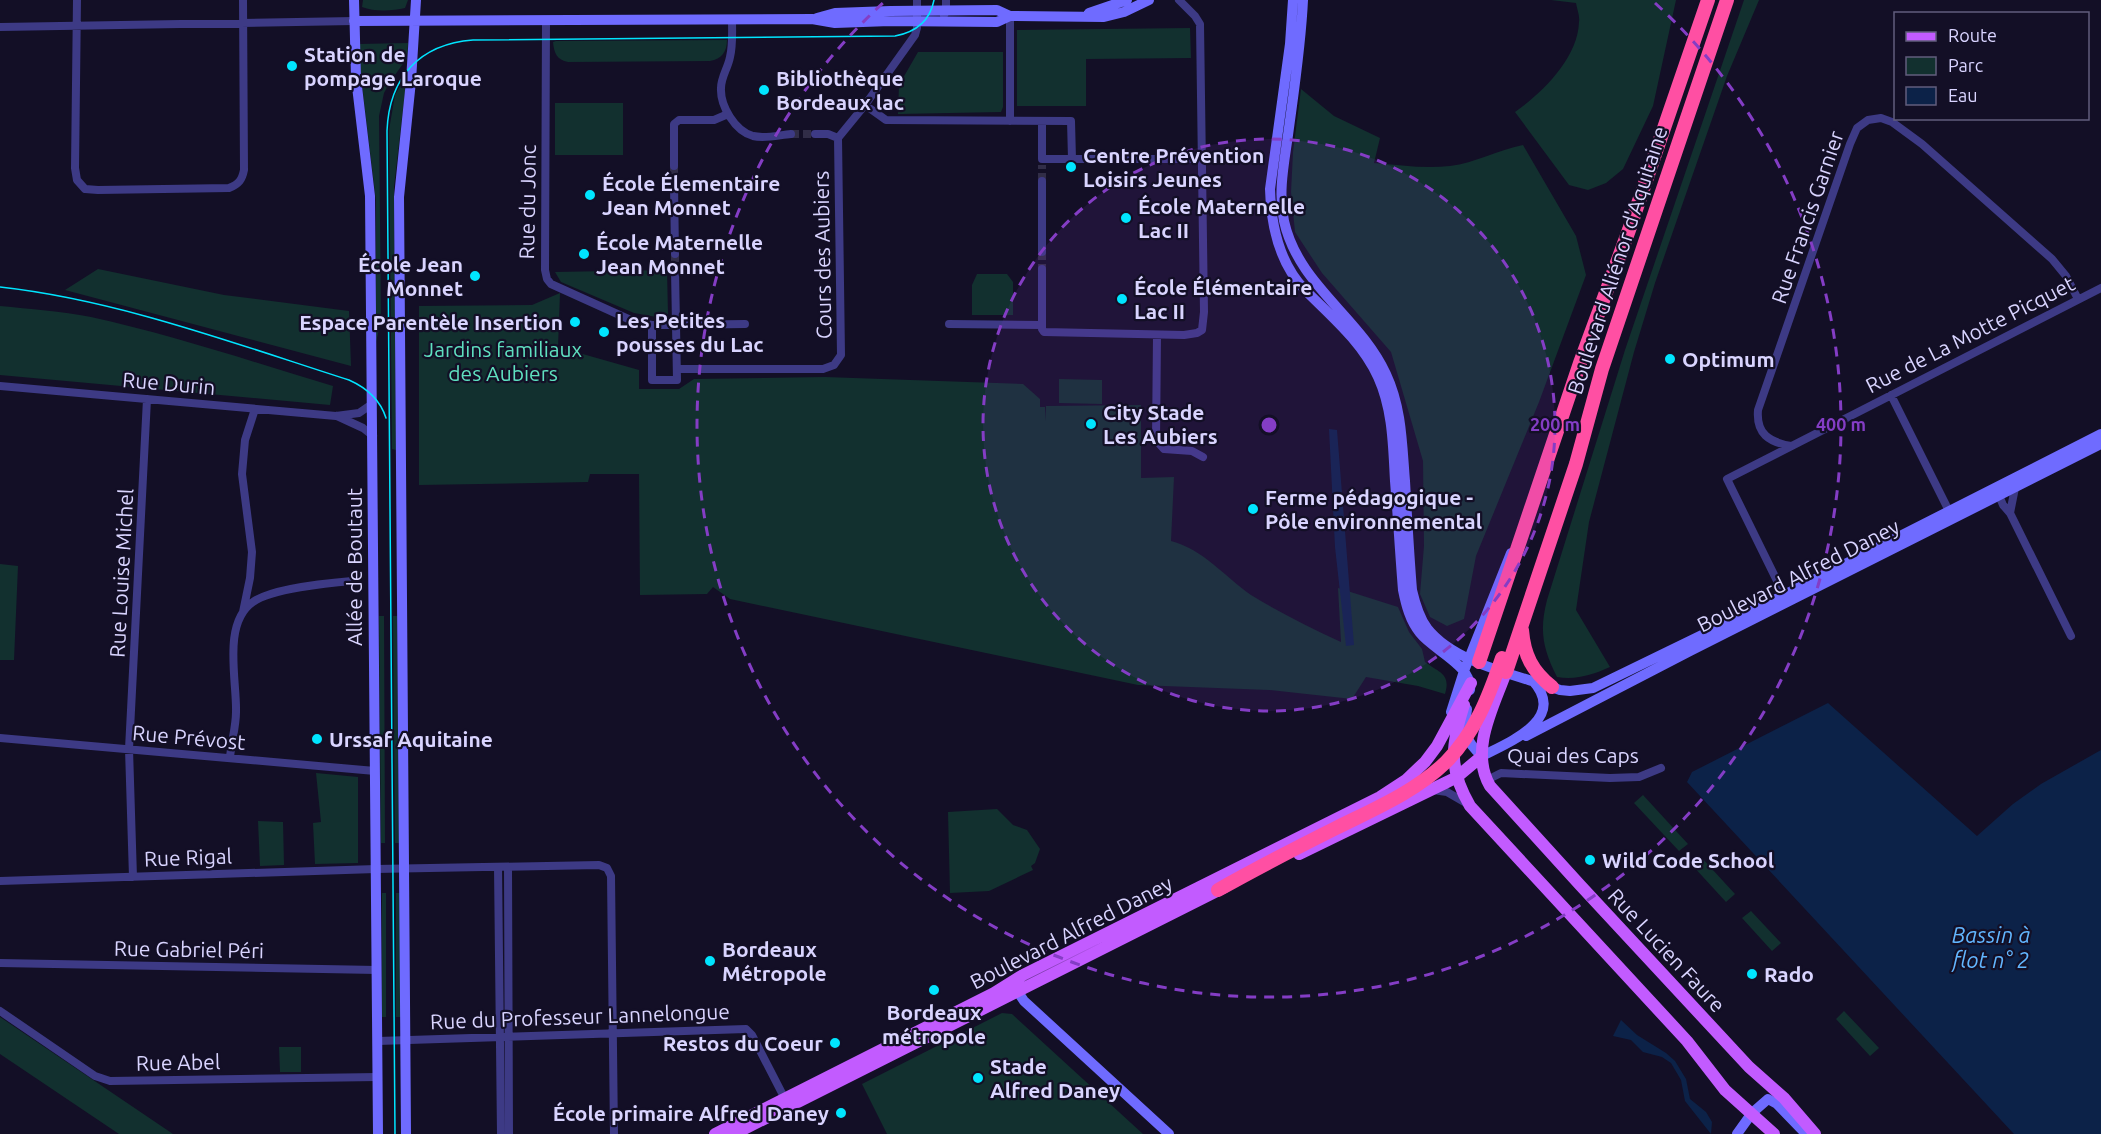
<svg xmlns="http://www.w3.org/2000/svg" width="2101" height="1134" font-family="Ubuntu,sans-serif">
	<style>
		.green { fill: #12302f }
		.water { fill: #0c2248 }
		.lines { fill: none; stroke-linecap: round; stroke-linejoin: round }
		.street-tunnel { stroke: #312d47; stroke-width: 8; stroke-dasharray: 8 4; stroke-linecap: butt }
		.street { stroke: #3d3a85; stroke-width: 8 }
		.secondary { stroke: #6f6bff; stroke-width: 10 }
		.primary { stroke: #c25bff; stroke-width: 12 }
		.highway { stroke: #ff4fa3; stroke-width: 14 }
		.tram { stroke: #00e5ff; stroke-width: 1.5 }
		.ring { fill: none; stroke: #843dc5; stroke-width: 3; stroke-dasharray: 10 8 }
		.poi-dot { fill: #00e5ff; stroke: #130f26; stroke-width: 2 }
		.labels { text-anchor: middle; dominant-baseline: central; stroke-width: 4.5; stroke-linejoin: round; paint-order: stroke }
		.poi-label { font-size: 21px; font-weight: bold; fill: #d9d4ff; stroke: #130f26; text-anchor: start }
		.street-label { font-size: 21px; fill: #d9d4ff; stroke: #130f26 }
		.park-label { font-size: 21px; fill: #5fe0c0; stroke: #130f26 }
		.water-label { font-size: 22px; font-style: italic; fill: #62b6ff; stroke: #130f26 }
		.centre { fill: #843dc5; stroke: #130f26; stroke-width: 3 }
		.ring-label { font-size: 18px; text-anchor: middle; font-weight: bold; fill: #843dc5; stroke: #130f26; stroke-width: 4.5; stroke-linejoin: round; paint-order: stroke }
	</style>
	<rect width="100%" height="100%" fill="#130f26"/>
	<!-- green -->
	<path class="green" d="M363,0H408L405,8C393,11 374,12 362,7Z
		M1551,0H1676L1653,106L1623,169L1606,183L1588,190L1569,185L1515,112C1542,93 1578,58 1579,22C1580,16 1577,9 1576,3Z
		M1744,0H1759L1727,76L1655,283L1634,352L1589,522L1576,610L1610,667C1592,675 1577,680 1557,677C1543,649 1539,631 1547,600L1625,350Z
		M1190,28L1191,58L1086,59V106H1017V30Z
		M727,40C727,51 722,59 710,61L568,62C557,60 554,53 553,42L556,41Z
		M408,43L407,58L390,82L384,93L379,116L381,321L376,342V201L361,77L359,44Z
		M918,52H1003V107L1001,112L898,114L899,85Z
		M407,74L394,187L396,450L392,449L389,130L395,95Z
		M1301,89L1334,116L1380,138L1374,163C1399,165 1425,169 1450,166C1475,163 1498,150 1523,145L1576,236L1586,275L1539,402L1476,556L1464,619L1447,626L1430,617L1420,594L1424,546L1423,461L1391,352L1322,273L1295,232L1291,192L1293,152Z
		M555,103H623V155H555Z
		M98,269L224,295L349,311L351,366L65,290Z
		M667,270L668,314L662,318L634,313L561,282L555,272Z
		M977,274H1007L1013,282V315H972V285Z
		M560,293L558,347L639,370V389H679L694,379L825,377L1023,384L1040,399V407H1045L1046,421V406L1141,405V478L1174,477L1171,541C1203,549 1225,577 1251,595C1280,613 1311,628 1341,642L1338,588L1398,607L1409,632L1422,649L1425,662C1440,673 1451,674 1445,694L1418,686L1366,677L1352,699L1269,690L1138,685L730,599L713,587L707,594L640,595L639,474H590L588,482L419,485V306L532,305Z
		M0,306C30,309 61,311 91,317C173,335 253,362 333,386L330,405L0,375Z
		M1059,379L1102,380V404L1059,403Z
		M0,564L18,566L14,660H0Z
		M379,616H384L385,843H381Z
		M393,616H397L399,843H395Z
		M316,773L358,777V863L315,864L313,823L321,822Z
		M1643,795L1688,844L1679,851L1634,803Z
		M997,809L1013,825L1027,830L1040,849L1035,863L1031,866L1033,870L989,891L950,893L948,812Z
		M258,821L283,822L284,865L260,866Z
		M1701,857L1735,894L1726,902L1692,865Z
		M382,893H386V1017H382Z
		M396,893H400L401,1017H396Z
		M1751,911L1781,943L1772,951L1742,918Z
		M1844,1011L1879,1048L1870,1056L1836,1019Z
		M1002,1013L1012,1014L1143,1134H887L862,1084Z
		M0,1017L173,1134H119L0,1054Z
		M279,1047H301V1072H280Z"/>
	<!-- water -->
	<path class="water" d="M1329,429L1337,430L1354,645L1346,646L1335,547Z
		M1828,703L1977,836L2013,804L2041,784L2101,750V1134H2014L1687,782L1692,772Z
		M1621,1020L1637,1035L1666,1053L1675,1061L1686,1079L1690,1099L1706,1112L1712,1122L1711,1134L1685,1101L1681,1080L1671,1063L1662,1057L1643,1052L1631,1040L1613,1036Z"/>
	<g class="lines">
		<!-- street-tunnel -->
		<path class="street-tunnel" d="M791,134H815
			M674,166V183
			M1042,181V165
			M1042,252V269
			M675,254V270"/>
		<!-- street -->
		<path class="street" d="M77,0L75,168L77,180L85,189L98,190L229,188C239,184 242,180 244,170L243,0
			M944,15L946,11V0
			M732,19C732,32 733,45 730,57C728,68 721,77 721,88C720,106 735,131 753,136C765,139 779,135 791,134
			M546,21L545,270L547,279L551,284L635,322L652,325H676L677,380H652V325
			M0,27L354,21
			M865,105L886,120L1071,121L1072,159
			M1010,121V16
			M1042,121V159H1202
			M815,134H828L838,138L865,105L915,35L917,28V0
			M674,166V124L679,120H714L728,114
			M1042,181V252
			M674,183L675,254
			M1042,269V329L1044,332L1184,335L1197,333L1202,330L1204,312L1200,24L1195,16L1179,0
			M675,270L676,325L745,324
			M949,324L1042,325
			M1157,335L1156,440L1164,449L1192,451L1203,457
			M677,369H823L834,365L841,355L838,138
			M0,386L336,416L359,413L372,404
			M1891,395L1949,511
			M337,416L363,428L373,436
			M1791,446C1769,442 1756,434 1758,410L1850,144L1857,128L1868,120L1881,118L1892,122L1922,144L2052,259L2066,276L2078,299
			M1998,493L2003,505L2010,513L2015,488
			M2010,513L2071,636
			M1784,595L1727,479L2101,288
			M243,612L250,578L252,552L242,474L245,440L255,409
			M0,738L375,771
			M230,758C231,743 236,727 236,712C237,681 222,623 253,602C271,589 328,583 352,581
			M1487,780L1501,773L1610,778L1639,777L1661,768
			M1433,790L1447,792L1466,803
			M498,867L501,1134
			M508,867L509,1134
			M133,877L129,749L147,399
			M0,881L376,869L599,865L607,868L611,876L614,1134
			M0,963L377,970
			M0,1011L95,1076L110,1081L378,1077
			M378,1041L746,1029L752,1035L785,1099"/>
		<!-- secondary -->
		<path class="secondary" d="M354,0L356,78L370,196L378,1134
			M1293,0L1290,44L1270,189C1271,225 1279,263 1305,290C1332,317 1362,342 1378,377C1393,410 1393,446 1395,481C1398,517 1400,553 1403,590C1406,605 1410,621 1420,633C1433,650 1473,666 1470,690
			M1303,0C1301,45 1294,90 1288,135C1284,164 1278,192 1284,221C1298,285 1360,317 1386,374C1402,408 1402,445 1405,481C1407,517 1409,553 1412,590C1415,603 1419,617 1427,628C1455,664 1518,675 1560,690L1570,691L1593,688L1784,595L2101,434
			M1089,13L1127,0
			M817,18L835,13L890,11L997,10L1010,16
			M354,21L812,19L835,23L890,21L997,22L1010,16L1104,17L1124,12L1149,0
			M1467,709C1464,732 1464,740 1482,756C1510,742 1567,719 1533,681
			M1451,712L1464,671L1511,553
			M1526,736L1690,651L2101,444
			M1018,992L1024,1001L1169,1134
			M406,1134L399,197L411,81L416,0
			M1737,1134L1752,1113L1768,1099L1777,1104L1806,1134"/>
		<!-- primary -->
		<path class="primary" d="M1506,672C1494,706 1469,750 1490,786L1580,885L1749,1067L1784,1098L1815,1134
			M1464,705C1451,745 1448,768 1470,806L1687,1041L1725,1090L1774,1134
			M1299,854L1445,783L1457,777L1482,756
			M715,1134L994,993L1023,975L1380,797L1406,780L1425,762L1437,746L1471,683
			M734,1134L1225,887"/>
		<!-- highway -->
		<path class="highway" d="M1522,630C1524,655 1532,671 1552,687
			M1479,662L1580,363L1629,230L1708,0
			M1506,672L1576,464L1602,369L1727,0
			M1218,890C1257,868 1296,848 1336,828C1374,809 1415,792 1446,762C1475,733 1489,696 1502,658"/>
		<!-- tram -->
		<path class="tram" d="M0,287C118,300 236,344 349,380C367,388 380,399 386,418
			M395,1134L387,131C389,77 420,44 473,40L895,36C916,32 930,21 934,0"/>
	</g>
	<!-- distance rings -->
	<circle cx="1269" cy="425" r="286" fill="#843dc5" fill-opacity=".12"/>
	<g class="ring">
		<circle cx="1269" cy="425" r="286"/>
		<path d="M1655 3A572 572 0 1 1 883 3"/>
	</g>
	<!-- markers -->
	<g class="poi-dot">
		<circle cx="292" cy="66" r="6"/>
		<circle cx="764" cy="90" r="6"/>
		<circle cx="1071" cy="167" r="6"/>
		<circle cx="590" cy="195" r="6"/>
		<circle cx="1126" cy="218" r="6"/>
		<circle cx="584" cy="254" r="6"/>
		<circle cx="475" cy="276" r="6"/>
		<circle cx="1122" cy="299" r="6"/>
		<circle cx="575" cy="322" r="6"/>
		<circle cx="604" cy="332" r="6"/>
		<circle cx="1670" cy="359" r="6"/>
		<circle cx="1091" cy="424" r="6"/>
		<circle cx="1253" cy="509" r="6"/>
		<circle cx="317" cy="739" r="6"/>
		<circle cx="1590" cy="860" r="6"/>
		<circle cx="710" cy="961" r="6"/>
		<circle cx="1752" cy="974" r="6"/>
		<circle cx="934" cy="990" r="6"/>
		<circle cx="835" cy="1043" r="6"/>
		<circle cx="978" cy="1078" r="6"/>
		<circle cx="841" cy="1113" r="6"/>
	</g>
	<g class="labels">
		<!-- poi labels -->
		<g class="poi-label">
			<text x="304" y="54">Station de<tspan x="304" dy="24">pompage Laroque</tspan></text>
			<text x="776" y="78">Bibliothèque<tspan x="776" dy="24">Bordeaux lac</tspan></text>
			<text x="1083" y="155">Centre Prévention<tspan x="1083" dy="24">Loisirs Jeunes</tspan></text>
			<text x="602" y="183">École Élementaire<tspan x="602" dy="24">Jean Monnet</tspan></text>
			<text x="1138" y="206">École Maternelle<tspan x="1138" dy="24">Lac II</tspan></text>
			<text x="596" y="242">École Maternelle<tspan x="596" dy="24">Jean Monnet</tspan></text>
			<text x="463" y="264" text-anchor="end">École Jean<tspan x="463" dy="24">Monnet</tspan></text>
			<text x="1134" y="287">École Élémentaire<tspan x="1134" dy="24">Lac II</tspan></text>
			<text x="616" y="320">Les Petites<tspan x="616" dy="24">pousses du Lac</tspan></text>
			<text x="563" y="322" text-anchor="end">Espace Parentèle Insertion</text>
			<text x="1682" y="359">Optimum</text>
			<text x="1103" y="412">City Stade<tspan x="1103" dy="24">Les Aubiers</tspan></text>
			<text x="1265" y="497">Ferme pédagogique -<tspan x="1265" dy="24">Pôle environnemental</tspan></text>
			<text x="329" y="739">Urssaf Aquitaine</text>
			<text x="1602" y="860">Wild Code School</text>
			<text x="722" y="949">Bordeaux<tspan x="722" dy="24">Métropole</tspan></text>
			<text x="1764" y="974">Rado</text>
			<text x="934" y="1012" text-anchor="middle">Bordeaux<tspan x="934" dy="24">métropole</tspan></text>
			<text x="823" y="1043" text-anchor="end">Restos du Coeur</text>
			<text x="990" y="1066">Stade<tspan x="990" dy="24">Alfred Daney</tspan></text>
			<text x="829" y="1113" text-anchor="end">École primaire Alfred Daney</text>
		</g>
		<!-- street labels -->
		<g class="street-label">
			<text transform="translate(527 202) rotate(-89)">Rue du Jonc</text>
			<text transform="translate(1807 217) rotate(-71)">Rue Francis Garnier</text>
			<text transform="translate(822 255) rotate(-91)">Cours des Aubiers</text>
			<text transform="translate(1617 260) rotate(-72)">Boulevard Aliénor d'Aquitaine</text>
			<text transform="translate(1970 334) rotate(-27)">Rue de La Motte Picquet</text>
			<text transform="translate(169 383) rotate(5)">Rue Durin</text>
			<text transform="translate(354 567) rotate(-90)">Allée de Boutaut</text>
			<text transform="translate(121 573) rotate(-87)">Rue Louise Michel</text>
			<text transform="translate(1798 575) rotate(-27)">Boulevard Alfred Daney</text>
			<text transform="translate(189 737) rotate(5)">Rue Prévost</text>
			<text x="1573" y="755">Quai des Caps</text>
			<text transform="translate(188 857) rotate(-2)">Rue Rigal</text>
			<text transform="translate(1071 932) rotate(-27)">Boulevard Alfred Daney</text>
			<text transform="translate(189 949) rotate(1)">Rue Gabriel Péri</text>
			<text transform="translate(1667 950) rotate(47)">Rue Lucien Faure</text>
			<text transform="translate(580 1016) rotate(-2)">Rue du Professeur Lannelongue</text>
			<text transform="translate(178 1062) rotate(-1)">Rue Abel</text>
		</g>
		<!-- park labels -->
		<g class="park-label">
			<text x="503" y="349">Jardins familiaux<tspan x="503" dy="24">des Aubiers</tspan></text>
		</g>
		<!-- water labels -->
		<g class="water-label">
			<text x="1991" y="934">Bassin à<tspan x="1991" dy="25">flot n° 2</tspan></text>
		</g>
	</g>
	<circle cx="1269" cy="425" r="9" class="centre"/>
	<g class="ring-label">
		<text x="1555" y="431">200 m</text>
		<text x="1841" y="431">400 m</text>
	</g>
	<!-- legend -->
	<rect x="1894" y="12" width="195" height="108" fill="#130f26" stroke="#625e7d" stroke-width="1.5"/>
	<rect x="1906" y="32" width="30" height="9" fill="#c25bff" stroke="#625e7d" stroke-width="1.5"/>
	<text x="1948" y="42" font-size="18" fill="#d9d4ff">Route</text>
	<rect x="1906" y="57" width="30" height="18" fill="#12302f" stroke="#625e7d" stroke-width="1.5"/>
	<text x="1948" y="72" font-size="18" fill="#d9d4ff">Parc</text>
	<rect x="1906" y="87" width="30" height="18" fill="#0c2248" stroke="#625e7d" stroke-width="1.5"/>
	<text x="1948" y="102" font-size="18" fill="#d9d4ff">Eau</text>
</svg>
